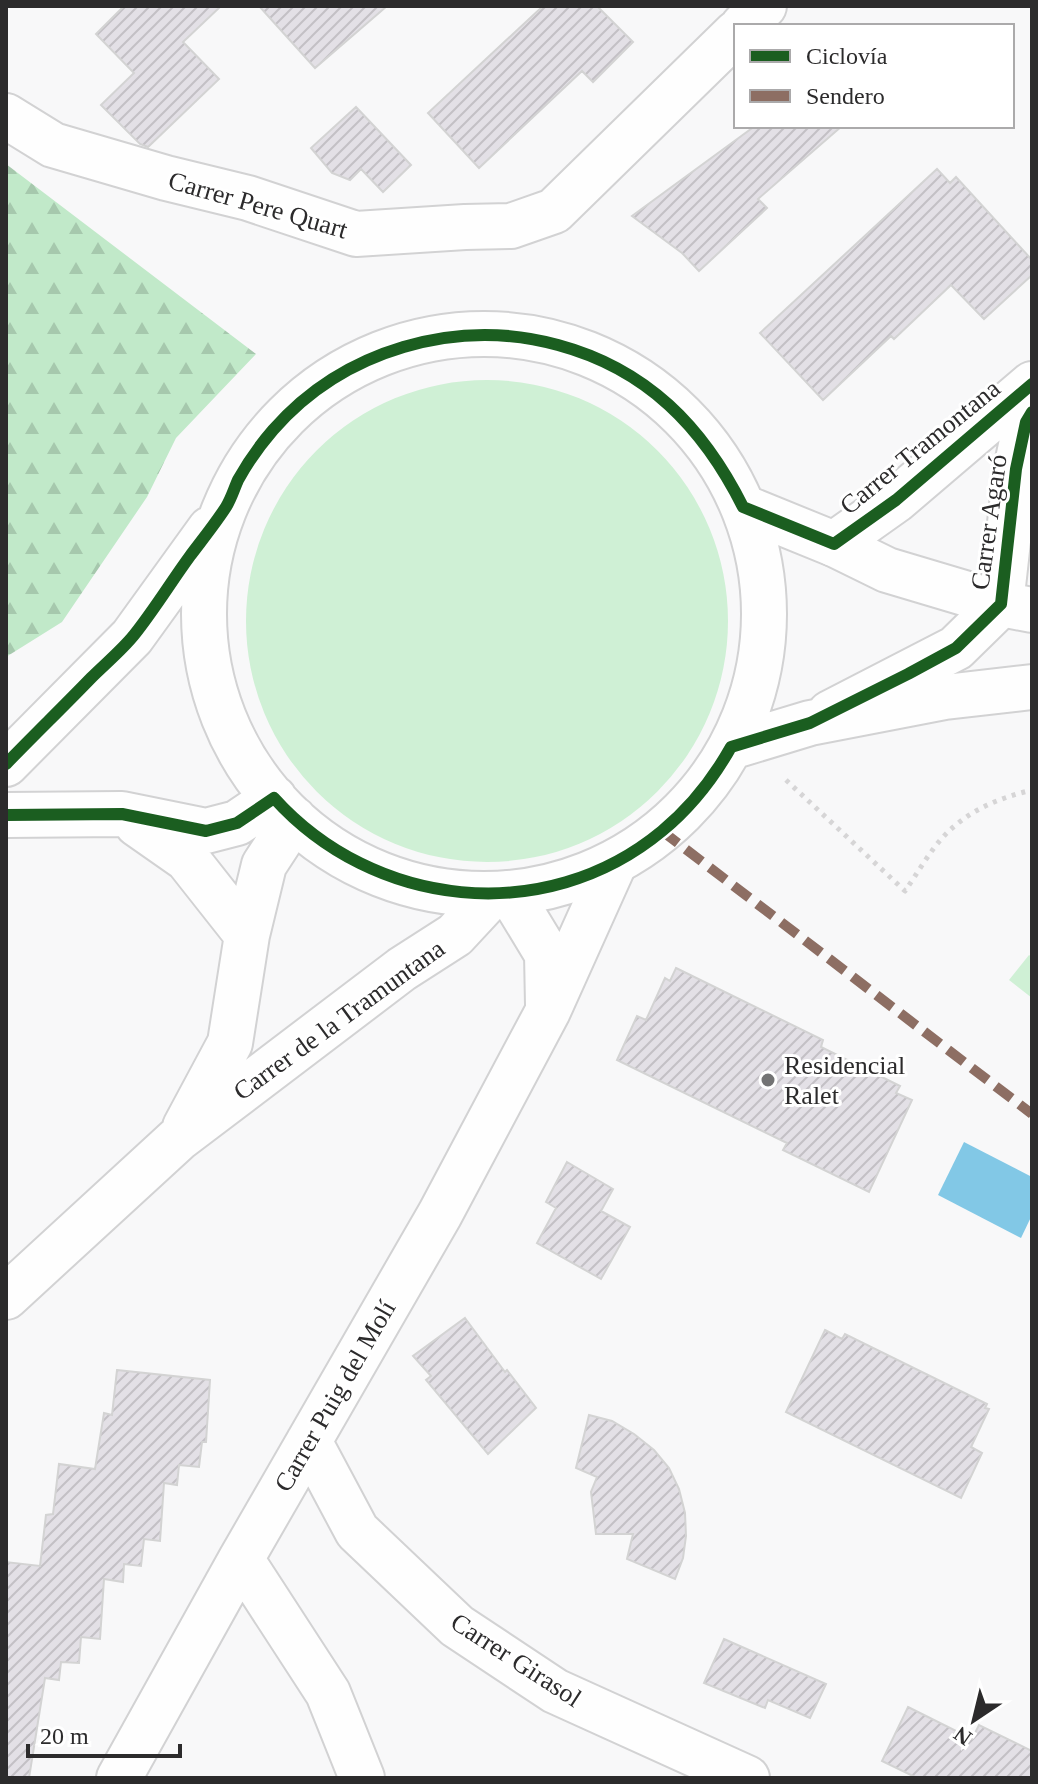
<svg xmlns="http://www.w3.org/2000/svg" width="1038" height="1784" font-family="'Times New Roman',serif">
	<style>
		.grass { fill: #cff0d5 }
		.forest { fill: url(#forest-firs) }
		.water { fill: #82c8e6 }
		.building { fill: url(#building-hatch); stroke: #d3d3d3; stroke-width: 2 }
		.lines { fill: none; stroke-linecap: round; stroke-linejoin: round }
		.street-casing { stroke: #d2d2d3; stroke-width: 48 }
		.secondary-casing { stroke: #d2d2d3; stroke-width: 48 }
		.path { stroke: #d6d5d6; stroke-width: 5; stroke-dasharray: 4 6; stroke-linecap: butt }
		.street { stroke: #fefefe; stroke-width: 44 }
		.secondary { stroke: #fefefe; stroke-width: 44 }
		.quiet { stroke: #8d6e63; stroke-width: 10; stroke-dasharray: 20 10; stroke-linecap: butt }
		.cycleway-casing { stroke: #fff; stroke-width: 17 }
		.cycleway { stroke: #1b5e20; stroke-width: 12 }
		.poi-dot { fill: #737374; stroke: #fff; stroke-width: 3 }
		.labels { text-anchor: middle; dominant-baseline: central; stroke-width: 6; stroke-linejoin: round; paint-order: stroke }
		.street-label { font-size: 26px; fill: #2c2b2c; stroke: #fff }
		.poi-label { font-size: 26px; fill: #2c2b2c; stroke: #fff; text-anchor: start }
	</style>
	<defs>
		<pattern id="forest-firs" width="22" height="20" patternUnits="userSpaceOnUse" patternTransform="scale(2)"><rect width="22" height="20" fill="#c1e9c9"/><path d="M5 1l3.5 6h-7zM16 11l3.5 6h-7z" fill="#a6c8ad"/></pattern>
		<pattern id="building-hatch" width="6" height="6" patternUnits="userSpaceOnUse" patternTransform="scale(2)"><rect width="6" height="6" fill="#e3e0e6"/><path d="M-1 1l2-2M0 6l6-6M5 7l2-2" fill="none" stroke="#c3c0c5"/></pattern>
	</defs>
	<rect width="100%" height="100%" fill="#f8f8f9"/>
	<!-- grass -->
	<path class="grass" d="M246 621a241 241 0 1 1 482 0a241 241 0 1 1-482 0Z
		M1029,955L1032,957V998L1009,980Z"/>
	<!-- forest -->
	<path class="forest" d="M6,164L256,354L176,438L147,497L62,622L6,657Z"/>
	<!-- water -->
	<path class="water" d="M964,1142L1032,1177V1215L1021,1238L938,1195Z"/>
	<!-- building -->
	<path class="building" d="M124,6H221L183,42L219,79L148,147L140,144L101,105L134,73L96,34Z
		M259,6H387L315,68Z
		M543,6H597L633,42L593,82L582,71L479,168L428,113Z
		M356,107L411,165L383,192L361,169L350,180L332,173L311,148Z
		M755,126H842L758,199L767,208L699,271L682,253L632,216Z
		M937,169L950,183L956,177L1032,260V275L984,319L951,285L894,339L891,336L823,400L760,333Z
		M676,968L823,1040L821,1047L900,1086L896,1093L912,1100L869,1192L783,1150L787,1143L617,1060L637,1016L646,1020L665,978L670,981Z
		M567,1162L613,1189L601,1211L630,1227L601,1279L537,1243L556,1208L546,1202Z
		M465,1318L505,1372L507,1370L536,1408L488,1454L426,1380L431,1376L413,1356Z
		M825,1330L842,1339L845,1334L987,1404L985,1408L989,1409L971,1447L982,1453L961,1498L786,1412Z
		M117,1370L210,1380L206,1442H202L199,1467L179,1465L177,1485L164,1483L160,1541L144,1539L141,1566L124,1564L123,1582L104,1579L100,1639L81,1637L79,1663L61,1662L59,1680L45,1678L29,1778L6,1777V1562L40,1566L46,1515L53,1514L59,1464L95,1469L104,1413L112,1415Z
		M589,1415L612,1421L634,1434L654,1450L669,1468L679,1489L685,1513L686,1536L683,1558L675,1579L627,1559L633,1534H596L591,1492L597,1477L576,1468Z
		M724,1639L826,1684L810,1718L768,1700L765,1708L704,1683Z
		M908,1707L972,1739L979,1725L1032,1751V1778H917L882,1761Z"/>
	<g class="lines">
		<!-- street casing -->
		<g class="street-casing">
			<path id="street" d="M743,26L764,6
				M6,116L53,145L166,178L248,198L356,234L465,227L511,226L554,211L736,33
				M834,544L896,500L1032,384
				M830,713L956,648L1001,604L1016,469L1026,422L1032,412
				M510,893L547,954L548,1005
				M309,1441L357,1531L457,1626L555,1691L747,1778
				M241,1559L328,1693L362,1778
				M119,1778L241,1559L440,1214L548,1011L615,862"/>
		</g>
		<!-- secondary casing -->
		<g class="secondary-casing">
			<path id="secondary" d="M204 614a280 280 0 1 1 560 0a280 280 0 1 1-560 0Z
				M743,507L834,544L887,570L1001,604L1032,610
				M731,747L810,723L945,697L1032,687
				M6,764L132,637L210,529
				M6,815L122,814L206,831L237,823L274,798
				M137,824L187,859L247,935
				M185,1127L230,1043L247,935L264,865L294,819
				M6,1297L178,1139L402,969L455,935L493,894"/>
		</g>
		<!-- path -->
		<path class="path" d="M786,780L905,891C917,874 931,849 945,835C969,810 999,798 1032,790"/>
		<!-- street -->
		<use href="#street" class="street"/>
		<!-- secondary -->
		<use href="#secondary" class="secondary"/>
		<!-- quiet -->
		<path class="quiet" d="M662,831L1032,1114"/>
		<!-- cycleway casing -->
		<g class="cycleway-casing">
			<path id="cycleway" d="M6,764C34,735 63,707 91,678C105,664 122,650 134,635C154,610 171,582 190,556C202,540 215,524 226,507C231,499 234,489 238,480C248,462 260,445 273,430C343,350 456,317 558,345C647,369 703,427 743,507L834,544L896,500L1032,384
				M6,815L122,814L206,831L237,823L274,798C373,908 545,928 662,831C690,808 713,779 731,747L810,723L908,674L956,648L1001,604L1016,469L1026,422L1032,412"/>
		</g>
		<!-- cycleway -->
		<use href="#cycleway" class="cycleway"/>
	</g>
	<!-- markers -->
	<circle class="poi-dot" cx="768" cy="1080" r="8"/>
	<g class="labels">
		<!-- street labels -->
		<g class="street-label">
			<text transform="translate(258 205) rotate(16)">Carrer Pere Quart</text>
			<text transform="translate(920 447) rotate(-39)">Carrer Tramontana</text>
			<text transform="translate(989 522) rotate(-82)">Carrer Agaró</text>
			<text transform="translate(339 1020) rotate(-36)">Carrer de la Tramuntana</text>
			<text transform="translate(335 1396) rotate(-60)">Carrer Puig del Molí</text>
			<text transform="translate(516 1660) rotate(33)">Carrer Girasol</text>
		</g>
		<!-- poi labels -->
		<g class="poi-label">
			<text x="784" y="1065">Residencial<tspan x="784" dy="30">Ralet</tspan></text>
		</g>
	</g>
	<!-- border -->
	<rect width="1038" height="1784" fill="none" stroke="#2c2b2c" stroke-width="16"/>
	<!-- legend -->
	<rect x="734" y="24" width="280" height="104" fill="#ffffff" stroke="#abaaab" stroke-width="2"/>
	<rect x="750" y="50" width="40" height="12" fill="#1b5e20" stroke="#abaaab" stroke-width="2"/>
	<text x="806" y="64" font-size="24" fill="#2c2b2c">Ciclovía</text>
	<rect x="750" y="90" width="40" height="12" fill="#8d6e63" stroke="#abaaab" stroke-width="2"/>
	<text x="806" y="104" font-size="24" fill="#2c2b2c">Sendero</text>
	<!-- north arrow -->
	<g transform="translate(974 1720) rotate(215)" stroke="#ffffff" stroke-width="6" paint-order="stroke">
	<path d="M0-6L14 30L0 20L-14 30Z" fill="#2c2b2c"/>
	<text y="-12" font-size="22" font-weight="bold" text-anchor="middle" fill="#2c2b2c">N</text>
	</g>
	<!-- scale -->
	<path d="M28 1744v12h152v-12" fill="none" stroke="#2c2b2c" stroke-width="4"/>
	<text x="40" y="1744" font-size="24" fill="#2c2b2c" stroke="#ffffff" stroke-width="6" paint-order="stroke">20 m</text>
</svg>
